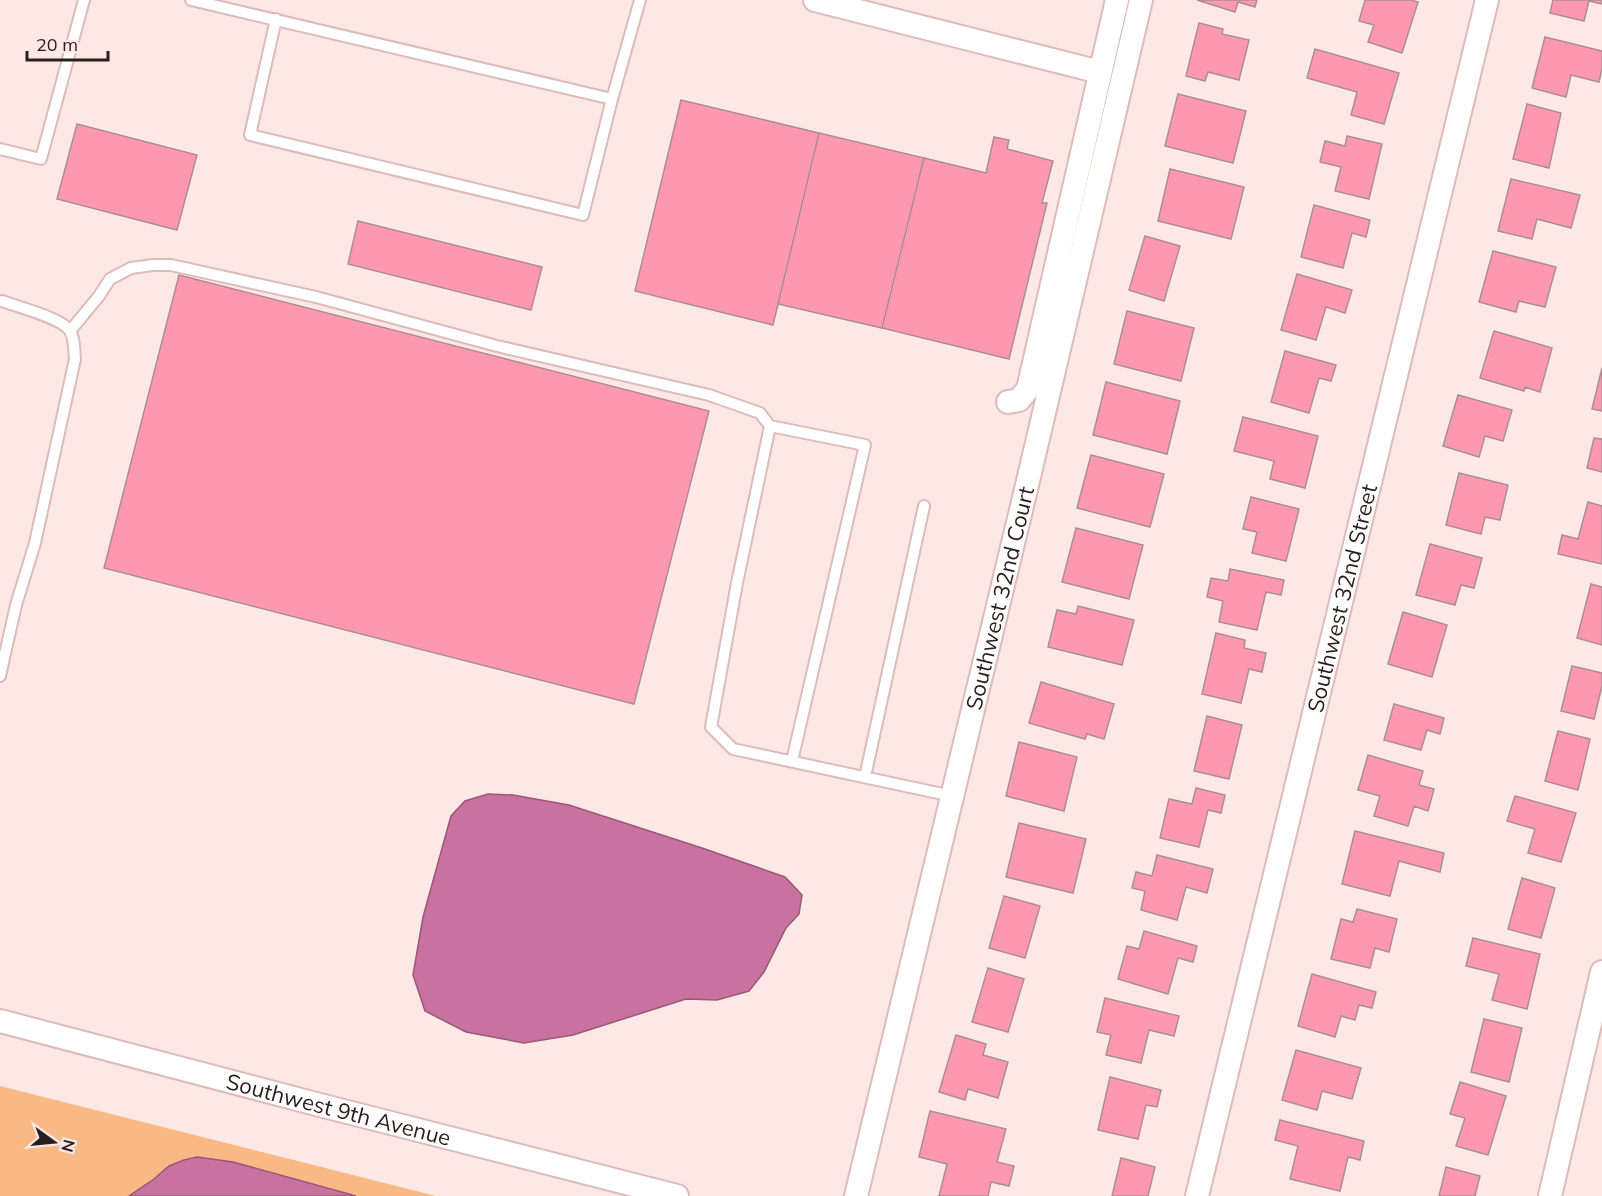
<svg xmlns="http://www.w3.org/2000/svg" width="1602" height="1196" font-family="Mulish,sans-serif">
	<style>
		.green { fill: #f8b985 }
		.water { fill: #c9719f; stroke: #995878; stroke-width: 1.5 }
		.building { fill: #fe98ae; stroke: #ac8d92; stroke-width: 1.5 }
		.lines { fill: none; stroke-linecap: round; stroke-linejoin: round }
		.lane-casing { stroke: #ddbbb8; stroke-width: 14 }
		.street-casing { stroke: #ddbbb8; stroke-width: 26 }
		.lane { stroke: #fff; stroke-width: 10 }
		.street { stroke: #fff; stroke-width: 22 }
		.labels { text-anchor: middle; dominant-baseline: central; stroke-width: 4.5; stroke-linejoin: round; paint-order: stroke }
		.street-label { font-size: 22px; fill: #2a1e1d; stroke: #fee8e6 }
	</style>
	<rect width="100%" height="100%" fill="#fee8e6"/>
	<!-- green -->
	<path class="green" d="M0,1086L436,1196H0Z"/>
	<!-- water -->
	<path class="water" d="M488,794L513,795L569,805L702,848L785,877L802,895L799,914L786,928L764,972L749,991L717,1000L686,999L573,1035L524,1043L466,1032L425,1011L413,975L423,917L451,816L465,801Z
		M197,1157L233,1162L356,1196H129L154,1179L169,1166L184,1160Z"/>
	<!-- building -->
	<path class="building" d="M1197,0H1257L1255,7L1238,2L1235,12Z
		M1365,0H1411L1418,2L1402,53L1368,42L1374,25L1359,21Z
		M1553,0H1602V4L1589,1L1584,21L1550,13Z
		M1199,23L1223,29L1222,34L1249,40L1239,80L1208,72L1205,81L1186,76Z
		M1545,37L1602,51V69L1599,82L1571,75L1566,97L1532,88Z
		M1315,49L1399,73L1384,124L1351,115L1357,92L1307,78Z
		M1178,94L1246,111L1233,163L1165,146Z
		M681,100L819,133L773,325L635,291Z
		M1527,104L1561,113L1549,168L1513,159Z
		M77,124L197,155L177,230L57,199Z
		M819,133L924,158L882,328L778,304Z
		M1347,136L1382,144L1369,199L1335,191L1341,167L1320,162L1325,141L1345,146Z
		M994,137L1009,140L1007,149L1053,161L1042,203H1047L1009,359L882,328L924,158L986,173Z
		M1170,169L1244,187L1231,239L1158,221Z
		M1511,179L1580,195L1571,228L1537,219L1532,239L1498,231Z
		M1314,205L1370,220L1366,237L1352,233L1343,268L1301,257Z
		M358,221L542,267L531,310L348,264Z
		M1145,236L1180,246L1164,301L1129,290Z
		M1493,251L1556,267L1545,307L1519,301L1516,312L1479,302Z
		M1297,274L1352,290L1345,313L1326,307L1316,340L1281,330Z
		M179,275L709,411L634,704L104,568Z
		M1127,311L1194,328L1181,381L1114,364Z
		M1494,331L1552,348L1540,392L1525,387L1524,391L1480,378Z
		M1285,351L1336,365L1331,381L1319,378L1309,413L1271,402Z
		M1602,368V411L1592,409Z
		M1106,382L1180,401L1167,454L1093,435Z
		M1458,395L1512,410L1503,441L1485,436L1479,457L1443,446Z
		M1243,417L1318,436L1305,488L1270,479L1274,461L1234,451Z
		M1594,438L1602,439V472L1587,468Z
		M1091,455L1164,474L1150,527L1077,508Z
		M1459,473L1508,485L1500,520L1485,517L1481,534L1446,525Z
		M1251,497L1299,509L1286,561L1252,553L1257,532L1243,529Z
		M1588,502L1602,506V564L1558,554L1562,535L1578,539Z
		M1076,528L1143,545L1129,599L1062,582Z
		M1430,544L1482,558L1474,588L1461,585L1455,605L1416,595Z
		M1230,569L1284,580L1281,595L1266,592L1257,630L1219,622L1223,601L1207,597L1211,578L1228,581Z
		M1591,584L1602,587V645L1577,638Z
		M1078,606L1134,620L1122,665L1048,647L1057,610L1076,614Z
		M1403,612L1447,625L1432,677L1388,664Z
		M1216,633L1245,640L1244,648L1266,653L1262,672L1249,669L1241,703L1202,694Z
		M1572,666L1602,673V686L1594,719L1561,711Z
		M1041,682L1114,704L1104,739L1087,734L1085,739L1029,723Z
		M1394,704L1444,718L1440,734L1427,730L1421,750L1384,740Z
		M1207,716L1242,725L1229,779L1194,771Z
		M1558,731L1590,739L1578,790L1545,781Z
		M1019,742L1077,757L1064,811L1006,796Z
		M1368,755L1423,771L1419,785L1434,789L1428,811L1414,806L1408,826L1374,816L1380,796L1358,790Z
		M1196,788L1225,795L1221,813L1208,810L1199,847L1160,838L1169,799L1192,804Z
		M1515,796L1576,813L1561,862L1528,853L1535,829L1507,821Z
		M1019,823L1086,839L1073,893L1006,877Z
		M1355,831L1444,853L1440,872L1399,861L1390,896L1342,884Z
		M1157,855L1213,869L1207,893L1186,887L1177,920L1141,910L1145,891L1132,888L1136,872L1152,876Z
		M1522,878L1555,888L1541,938L1508,929Z
		M1004,896L1040,906L1025,958L989,948Z
		M1357,909L1397,919L1389,952L1375,948L1370,968L1331,959L1341,919L1353,922Z
		M1144,931L1197,946L1193,962L1178,958L1168,994L1118,979L1127,946L1139,949Z
		M1473,938L1540,954L1527,1009L1492,1000L1499,974L1466,966Z
		M988,968L1024,979L1008,1032L972,1022Z
		M1312,974L1376,992L1372,1008L1359,1005L1355,1020L1341,1016L1335,1037L1298,1026Z
		M1105,998L1179,1016L1174,1036L1149,1030L1141,1063L1106,1055L1111,1035L1097,1032Z
		M1484,1019L1522,1028L1509,1082L1471,1072Z
		M956,1035L986,1044L983,1055L1008,1062L998,1098L968,1089L965,1100L939,1092Z
		M1296,1050L1361,1068L1352,1099L1322,1091L1317,1110L1282,1100Z
		M1110,1077L1161,1090L1157,1107L1146,1105L1138,1139L1098,1130Z
		M1460,1082L1506,1096L1488,1155L1456,1146L1465,1118L1450,1114Z
		M930,1111L1006,1129L997,1162L1014,1166L1009,1186L991,1182L988,1196H939L947,1164L919,1157Z
		M1280,1120L1364,1141L1360,1160L1348,1157L1340,1191L1290,1179L1298,1146L1275,1140Z
		M1121,1158L1155,1167L1148,1196H1112Z
		M1446,1167L1480,1176L1475,1196H1439Z"/>
	<g class="lines">
		<!-- lane casing -->
		<g class="lane-casing">
			<path id="lane" d="M191,0L612,99
				M276,19L250,135L583,215L612,99L640,0
				M0,149L41,159L84,0
				M70,331L99,296L110,279L131,268L153,265H171L316,297L497,346L709,395L760,413L770,426L737,583L711,727L733,749L952,796
				M770,426L865,445L792,761
				M0,676L16,605L35,543L75,359C74,350 75,339 70,331C62,318 18,307 2,301
				M865,777L924,506"/>
		</g>
		<!-- street casing -->
		<g class="street-casing">
			<g id="street">
				<path d="M815,0L1100,72"/>
				<path d="M1008,402L1019,400L1028,389L1117,0"/>
				<path id="s1" d="M0,1021L316,1104L677,1196"/>
				<path id="s2" d="M856,1196L1028,481L1141,0"/>
				<path id="s3" d="M1197,1196L1487,0"/>
				<path d="M1550,1196L1602,972"/>
			</g>
		</g>
		<!-- lane -->
		<use href="#lane" class="lane"/>
		<!-- street -->
		<use href="#street" class="street"/>
	</g>
	<g class="labels">
		<!-- street labels -->
		<g class="street-label">
			<text stroke="none"><textPath href="#s2" startOffset="615">Southwest 32nd Court</textPath></text>
			<text stroke="none"><textPath href="#s3" startOffset="615">Southwest 32nd Street</textPath></text>
			<text stroke="none"><textPath href="#s1" startOffset="350">Southwest 9th Avenue</textPath></text>
		</g>
	</g>
	<!-- north arrow -->
	<g transform="translate(54 1142) rotate(105)" stroke="#fee8e6" stroke-width="4.5" paint-order="stroke">
	<path d="M0-4.5L10 22L0 15L-10 22Z" fill="#2a1e1d"/>
	<text y="-9" font-size="16" font-weight="bold" text-anchor="middle" fill="#2a1e1d">N</text>
	</g>
	<!-- scale -->
	<path d="M27 51v9h81v-9" fill="none" stroke="#2a1e1d" stroke-width="3"/>
	<text x="36" y="51" font-size="18" fill="#2a1e1d" stroke="#fee8e6" stroke-width="4.5" paint-order="stroke">20 m</text>
</svg>
